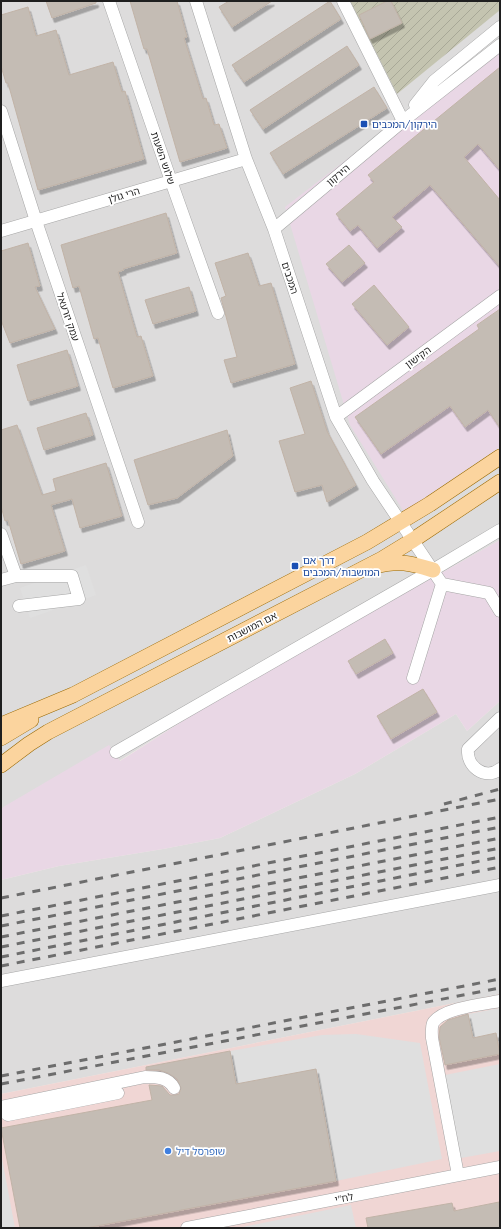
<svg xmlns="http://www.w3.org/2000/svg" width="501" height="1229" font-family="Quicksand,'Noto Sans Hebrew',sans-serif">
	<style>
		.residential { fill: #dddcdc }
		.commercial { fill: #f0d6d4 }
		.industrial { fill: #e9d7e5 }
		.construction { fill: url(#construction-furrows) }
		.parking { fill: #dfdfdf }
		.building { fill: #c4bcb4; stroke: #c1b3a7; filter: url(#shadow) }
		.lines { fill: none; stroke-linecap: round; stroke-linejoin: round }
		.minor-casing { stroke: #a6a6a6; stroke-width: 13 }
		.major-casing { stroke: #996801; stroke-width: 16 }
		.minor { stroke: #fff; stroke-width: 12 }
		.major { stroke: #fbd49e; stroke-width: 15 }
		.rail { stroke: #6d6d6d; stroke-width: 3; stroke-dasharray: 8 8; stroke-linecap: butt }
		.transit-dot { fill: #1a4fb4; stroke: #fff; stroke-width: 1.5 }
		.shop-dot { fill: #3f7fe0; stroke: #fff; stroke-width: 1.5 }
		.labels { text-anchor: middle; dominant-baseline: central; stroke-width: 3.5; stroke-linejoin: round; paint-order: stroke }
		.transit-label { font-size: 10px; fill: #164399; stroke: #fff; text-anchor: start }
		.street-label { font-size: 10px; fill: #1f1f1f; stroke: #fff }
		.shop-label { font-size: 10px; fill: #366cbe; stroke: #fff; text-anchor: start }
	</style>
	<defs>
		<pattern id="construction-furrows" width="10" height="10" patternUnits="userSpaceOnUse"><rect width="10" height="10" fill="#c4c4b0"/><path d="M-1 1l2-2M0 10L10 0M9 11l2-2" fill="none" stroke="#a8a897"/></pattern>
		<filter id="shadow"><feDropShadow dx="2.5" dy="4.5" stdDeviation="0" flood-color="#0004"/></filter>
	</defs>
	<rect width="100%" height="100%" fill="#efece5"/>
	<!-- residential -->
	<path class="residential" d="M1,1H500V41L404,512L500,447V540L222,696L119,761L109,746L1,809Z
		M500,701V994L1,1094V880L59,866L163,849L220,838L355,774L456,714L467,731Z"/>
	<!-- commercial -->
	<path class="commercial" d="M500,994V1228H1V1094Z"/>
	<!-- industrial -->
	<path class="industrial" d="M500,41V447L404,512L350,425L285,207Z
		M500,540V701L467,731L456,714L355,774L220,838L163,849L59,866L1,880V809L5,806L109,745L120,761L222,696Z"/>
	<!-- construction -->
	<path class="construction" d="M350,1H500V10L397,94Z"/>
	<!-- parking -->
	<path class="parking" d="M86,565L96,595L30,618L20,588Z
		M500,1008V1046H499L496,1033L473,1038L468,1014Z
		M356,1034L420,1043L442,1159L336,1181L316,1069L236,1084L230,1051L322,1035Z
		M500,1064V1151L461,1158L445,1075Z
		M1,1153L15,1228H1Z
		M351,1205L356,1228H238Z"/>
	<!-- building -->
	<path class="building" d="M46,1H96V3L52,18Z
		M130,1H177L187,37L184,38L203,99L206,98L214,125L219,124L227,148L180,162L147,49H144Z
		M229,1H272L232,27L219,7Z
		M330,1L341,19L244,82L232,65Z
		M387,1H391L402,23L370,39L359,15Z
		M28,7L36,36L56,30L69,75L113,62L122,92L125,91L144,159L38,190L8,83H6L1,66V15Z
		M347,46L359,65L263,129L250,110Z
		M500,67V170L478,144L464,157L500,200V267L430,185L392,217L402,227L377,248L358,225L350,231L336,214L374,182L368,175Z
		M374,87L387,108L283,174L270,153Z
		M166,213L177,253L123,269L124,270L118,272L137,337L141,336L153,376L113,388L98,338L94,339L79,286L73,288L61,245Z
		M28,243L40,286L35,287L55,329L10,343L1,320V251Z
		M349,245L365,263L342,282L326,264Z
		M248,253L259,286L271,283L295,364L231,383L224,360L237,357L221,298L226,296L215,263Z
		M374,285L409,327L387,345L352,304Z
		M189,287L196,311L153,324L145,300Z
		M500,309V428L488,410L465,427L450,406L381,454L355,417L479,329L477,325Z
		M67,350L78,386L28,401L17,365Z
		M311,381L327,431L356,485L327,502L322,485L295,492L279,441L305,434L290,388Z
		M86,413L93,435L44,450L37,428Z
		M17,425L42,495L56,491L53,479L106,463L122,516L80,528L72,499L51,505L65,551L21,564L8,520L5,521L1,506V430Z
		M227,430L233,456L177,498L148,505L134,460Z
		M385,639L393,653L356,674L348,661Z
		M423,689L437,712L391,739L377,716Z
		M468,1014L473,1038L496,1033L500,1054L445,1065L439,1037L440,1027L448,1020Z
		M230,1051L236,1084L316,1069L336,1181L86,1228H20L1,1128L152,1100L149,1085L162,1086L170,1095H175L179,1094L181,1088L177,1079L168,1073L159,1070H146V1067Z
		M499,1202L500,1228H368L366,1218L452,1203L454,1211Z"/>
	<g class="lines">
		<!-- minor casing -->
		<g class="minor-casing">
			<path id="minor" d="M109,1L171,181L218,313
				M196,1L246,159L274,229L336,417L373,481L442,584L489,593L500,611
				M343,1L403,121
				M415,105L434,81L500,27
				M1,111L36,221L138,522
				M274,229L403,121L500,45
				M1,231L246,159
				M336,417L500,296
				M1,534L16,576
				M1,580L16,576H72L79,599L19,606
				M413,678L442,584
				M500,718L468,749C466,766 485,781 500,769
				M116,752L433,570L500,530
				M1,981L500,885
				M1,1107L145,1077C157,1077 168,1077 174,1088
				M1,1110L8,1115L118,1093
				M458,1175L432,1038C432,1033 431,1028 433,1023C442,1008 484,1004 500,1001
				M187,1228L500,1167"/>
		</g>
		<!-- major casing -->
		<g class="major-casing">
			<path id="major" d="M375,566C399,560 410,563 433,570
				M1,725L73,695L367,542L430,504L500,457
				M1,738L31,720
				M1,765L29,744L48,732L382,559L413,540L500,482"/>
		</g>
		<!-- minor -->
		<use href="#minor" class="minor"/>
		<!-- major -->
		<use href="#major" class="major"/>
		<!-- rail -->
		<path class="rail" d="M444,804L500,789
			M1,898L500,799
			M1,916L500,817
			M1,926L500,827
			M1,937L500,838
			M1,947L500,848
			M1,957L500,857
			M1,966L500,867
			M1,1076L500,979
			M1,1084L500,988"/>
	</g>
	<!-- markers -->
	<g class="transit-dot">
		<rect x="360" y="120" width="8" height="8" rx="2"/>
		<rect x="291" y="562" width="8" height="8" rx="2"/>
	</g>
	<circle class="shop-dot" cx="168" cy="1151" r="4"/>
	<g class="labels">
		<!-- transit labels -->
		<g class="transit-label">
			<text x="372" y="124">הירקון/המכבים</text>
			<text x="303" y="560">דרך אם<tspan x="303" dy="12">המושבות/המכבים</tspan></text>
		</g>
		<!-- street labels -->
		<g class="street-label">
			<text transform="translate(163 158) rotate(71)">שלוש השעות</text>
			<text transform="translate(338 175) rotate(-40)">הירקון</text>
			<text transform="translate(124 195) rotate(-17)">הרי גולן</text>
			<text transform="translate(290 278) rotate(72)">המכבים</text>
			<text transform="translate(68 317) rotate(71)">עמק יזרעאל</text>
			<text transform="translate(418 357) rotate(-36)">הקישון</text>
			<text transform="translate(252 627) rotate(-27)">אם המושבות</text>
			<text transform="translate(344 1198) rotate(-11)">לח"י</text>
		</g>
		<!-- shop labels -->
		<g class="shop-label">
			<text x="176" y="1151">שופרסל דיל</text>
		</g>
	</g>
	<!-- border -->
	<rect width="501" height="1229" fill="none" stroke="#1f1f1f" stroke-width="4"/>
</svg>
